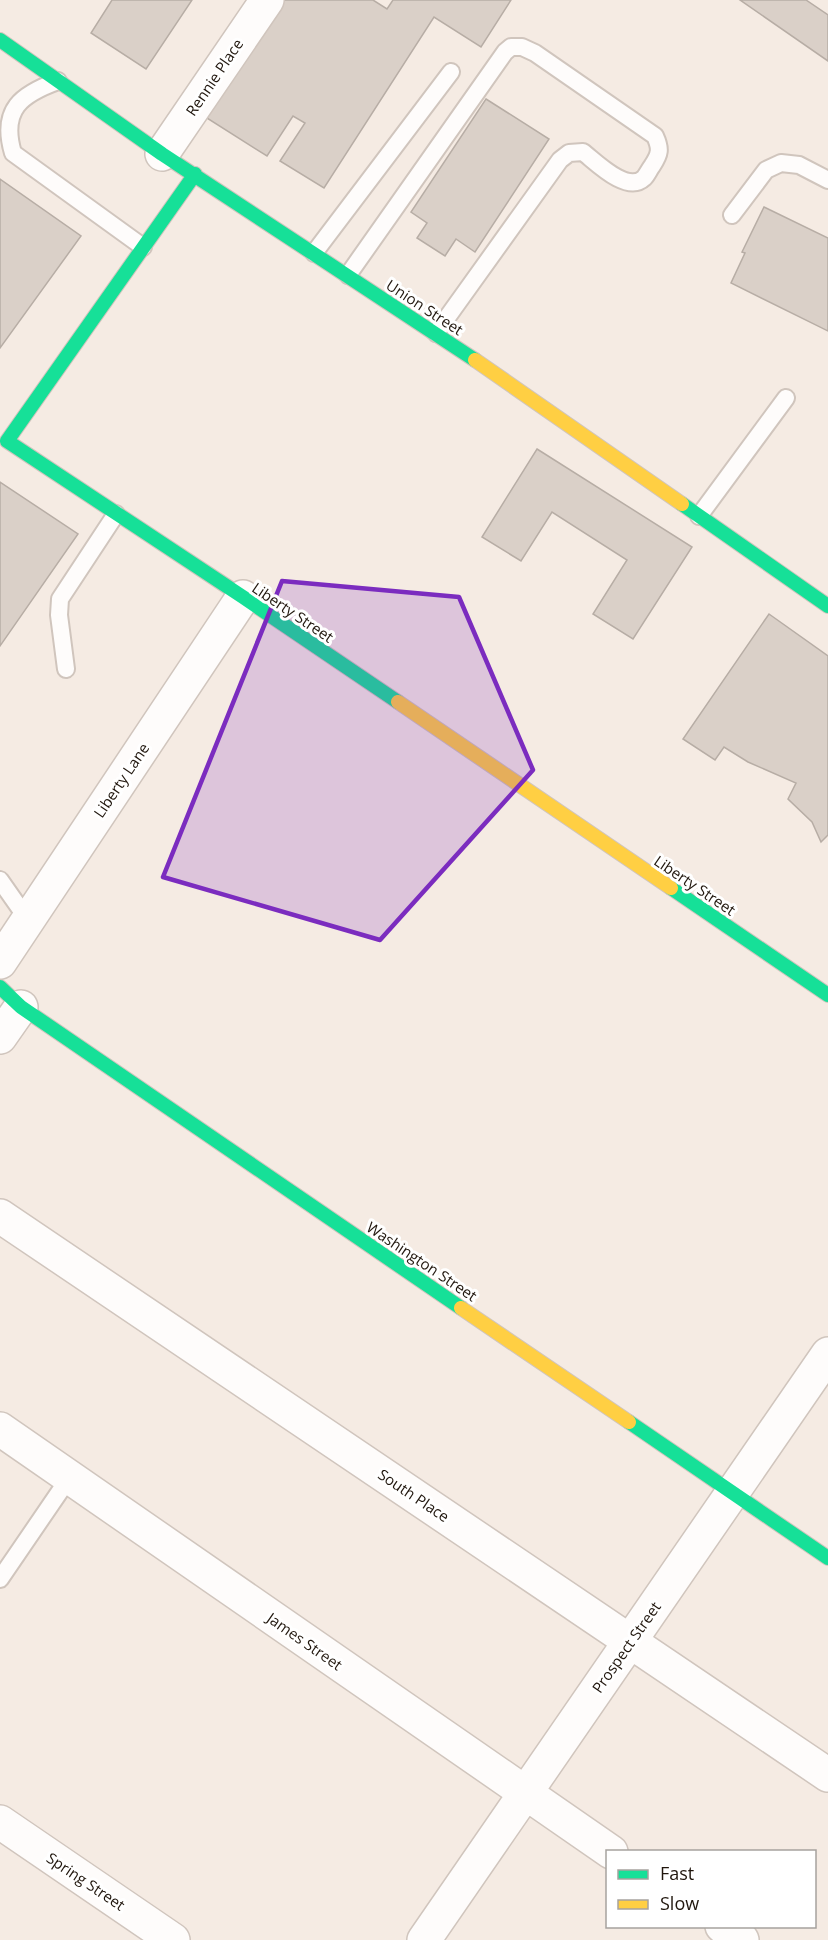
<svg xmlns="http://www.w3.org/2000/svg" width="828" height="1940" font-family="'Open Sans',sans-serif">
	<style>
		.building { fill: #dad0c8; stroke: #b7ada5; stroke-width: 1.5 }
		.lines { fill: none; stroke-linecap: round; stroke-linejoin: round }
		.lane-casing { stroke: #d0c5bd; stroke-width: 20 }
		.street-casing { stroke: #d0c5bd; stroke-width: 36 }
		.fast-casing { stroke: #d0c5bd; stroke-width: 16 }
		.slow-casing { stroke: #d0c5bd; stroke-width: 16 }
		.lane { stroke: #fefcfb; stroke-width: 16 }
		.street { stroke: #fefcfb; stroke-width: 33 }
		.fast { stroke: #16e098; stroke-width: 14 }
		.slow { stroke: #ffcf43; stroke-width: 14 }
		.marked { fill: #7b2cbf; fill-opacity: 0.2; stroke: #7b2cbf; stroke-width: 4.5; stroke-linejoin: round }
		.labels { text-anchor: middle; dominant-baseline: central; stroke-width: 6; stroke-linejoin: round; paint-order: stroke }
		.street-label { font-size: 15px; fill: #20160d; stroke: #fff }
	</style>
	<rect width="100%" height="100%" fill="#f5ebe3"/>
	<!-- building -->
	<path class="building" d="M112,0H192L146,69L91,33Z
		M273,0H373L387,9L393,0H511L481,47L434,17L324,188L280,161L305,123L293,116L267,156L199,113Z
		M740,0H806L828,15V61Z
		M486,99L549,139L475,252L456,239L445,256L417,238L427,223L411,212Z
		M0,179L81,236L0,348Z
		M764,207L828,238V331L731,283L745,253L742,252Z
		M537,449L692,547L633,639L593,614L627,560L552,512L521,561L482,537Z
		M0,482L78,534L0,646Z
		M769,614L828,656V835L821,842L812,822L788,799L796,783L748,762L724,747L715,760L683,739Z"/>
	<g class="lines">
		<!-- lane casing -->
		<g class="lane-casing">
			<path id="lane" d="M58,81C22,94 0,109 13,153L143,247
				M732,215L766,170L781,163L799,165L828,180
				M314,253L451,72
				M348,275L505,52L511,47H522L535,53L655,136C661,149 660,154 652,166C649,170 647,175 644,178C627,194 596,162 583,152L569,153L560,160L436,333
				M699,516L786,398
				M66,669L59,615L60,599L116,514
				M0,880L28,920
				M0,1579L69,1478"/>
		</g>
		<!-- street casing -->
		<g class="street-casing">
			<path id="street" d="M162,154L267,0
				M0,962L243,597
				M0,1037L21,1007
				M0,1216L828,1775
				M0,1429L611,1852
				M0,1822L173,1940
				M722,1926L742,1940
				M424,1940L828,1354"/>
		</g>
		<!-- fast casing -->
		<g class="fast-casing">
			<path id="fast" d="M0,40L162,154L475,360
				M195,174L7,441L243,597L398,702
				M682,504L828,606
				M671,888L828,995
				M0,987L21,1007L461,1308
				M629,1422L828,1558"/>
		</g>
		<!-- slow casing -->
		<g class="slow-casing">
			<path id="slow" d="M475,360L682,504
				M398,702L671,888
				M461,1308L629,1422"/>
		</g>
		<!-- lane -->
		<use href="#lane" class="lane"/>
		<!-- street -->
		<use href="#street" class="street"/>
		<!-- fast -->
		<use href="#fast" class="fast"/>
		<!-- slow -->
		<use href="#slow" class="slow"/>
	</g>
	<!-- marked area -->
	<path class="marked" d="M282,581L459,597L533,770L380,940L163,877Z"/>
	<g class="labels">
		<!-- street labels -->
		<g class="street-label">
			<text transform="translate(214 77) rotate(-56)">Rennie Place</text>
			<text transform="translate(425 307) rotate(33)">Union Street</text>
			<text transform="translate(293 612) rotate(34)">Liberty Street</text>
			<text transform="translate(121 780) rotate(-56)">Liberty Lane</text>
			<text transform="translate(695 885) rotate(34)">Liberty Street</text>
			<text transform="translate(422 1261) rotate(34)">Washington Street</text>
			<text transform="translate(414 1495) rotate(34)">South Place</text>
			<text transform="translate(305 1641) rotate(35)">James Street</text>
			<text transform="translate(626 1647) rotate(-55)">Prospect Street</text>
			<text transform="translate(86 1881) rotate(34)">Spring Street</text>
		</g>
	</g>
	<!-- legend -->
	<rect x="606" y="1850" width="210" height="78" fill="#ffffff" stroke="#a6a29e" stroke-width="1.5"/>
	<rect x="618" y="1870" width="30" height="9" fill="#16e098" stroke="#a6a29e" stroke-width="1.5"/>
	<text x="660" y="1880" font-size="18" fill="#20160d">Fast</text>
	<rect x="618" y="1900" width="30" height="9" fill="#ffcf43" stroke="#a6a29e" stroke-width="1.5"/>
	<text x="660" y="1910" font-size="18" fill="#20160d">Slow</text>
</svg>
